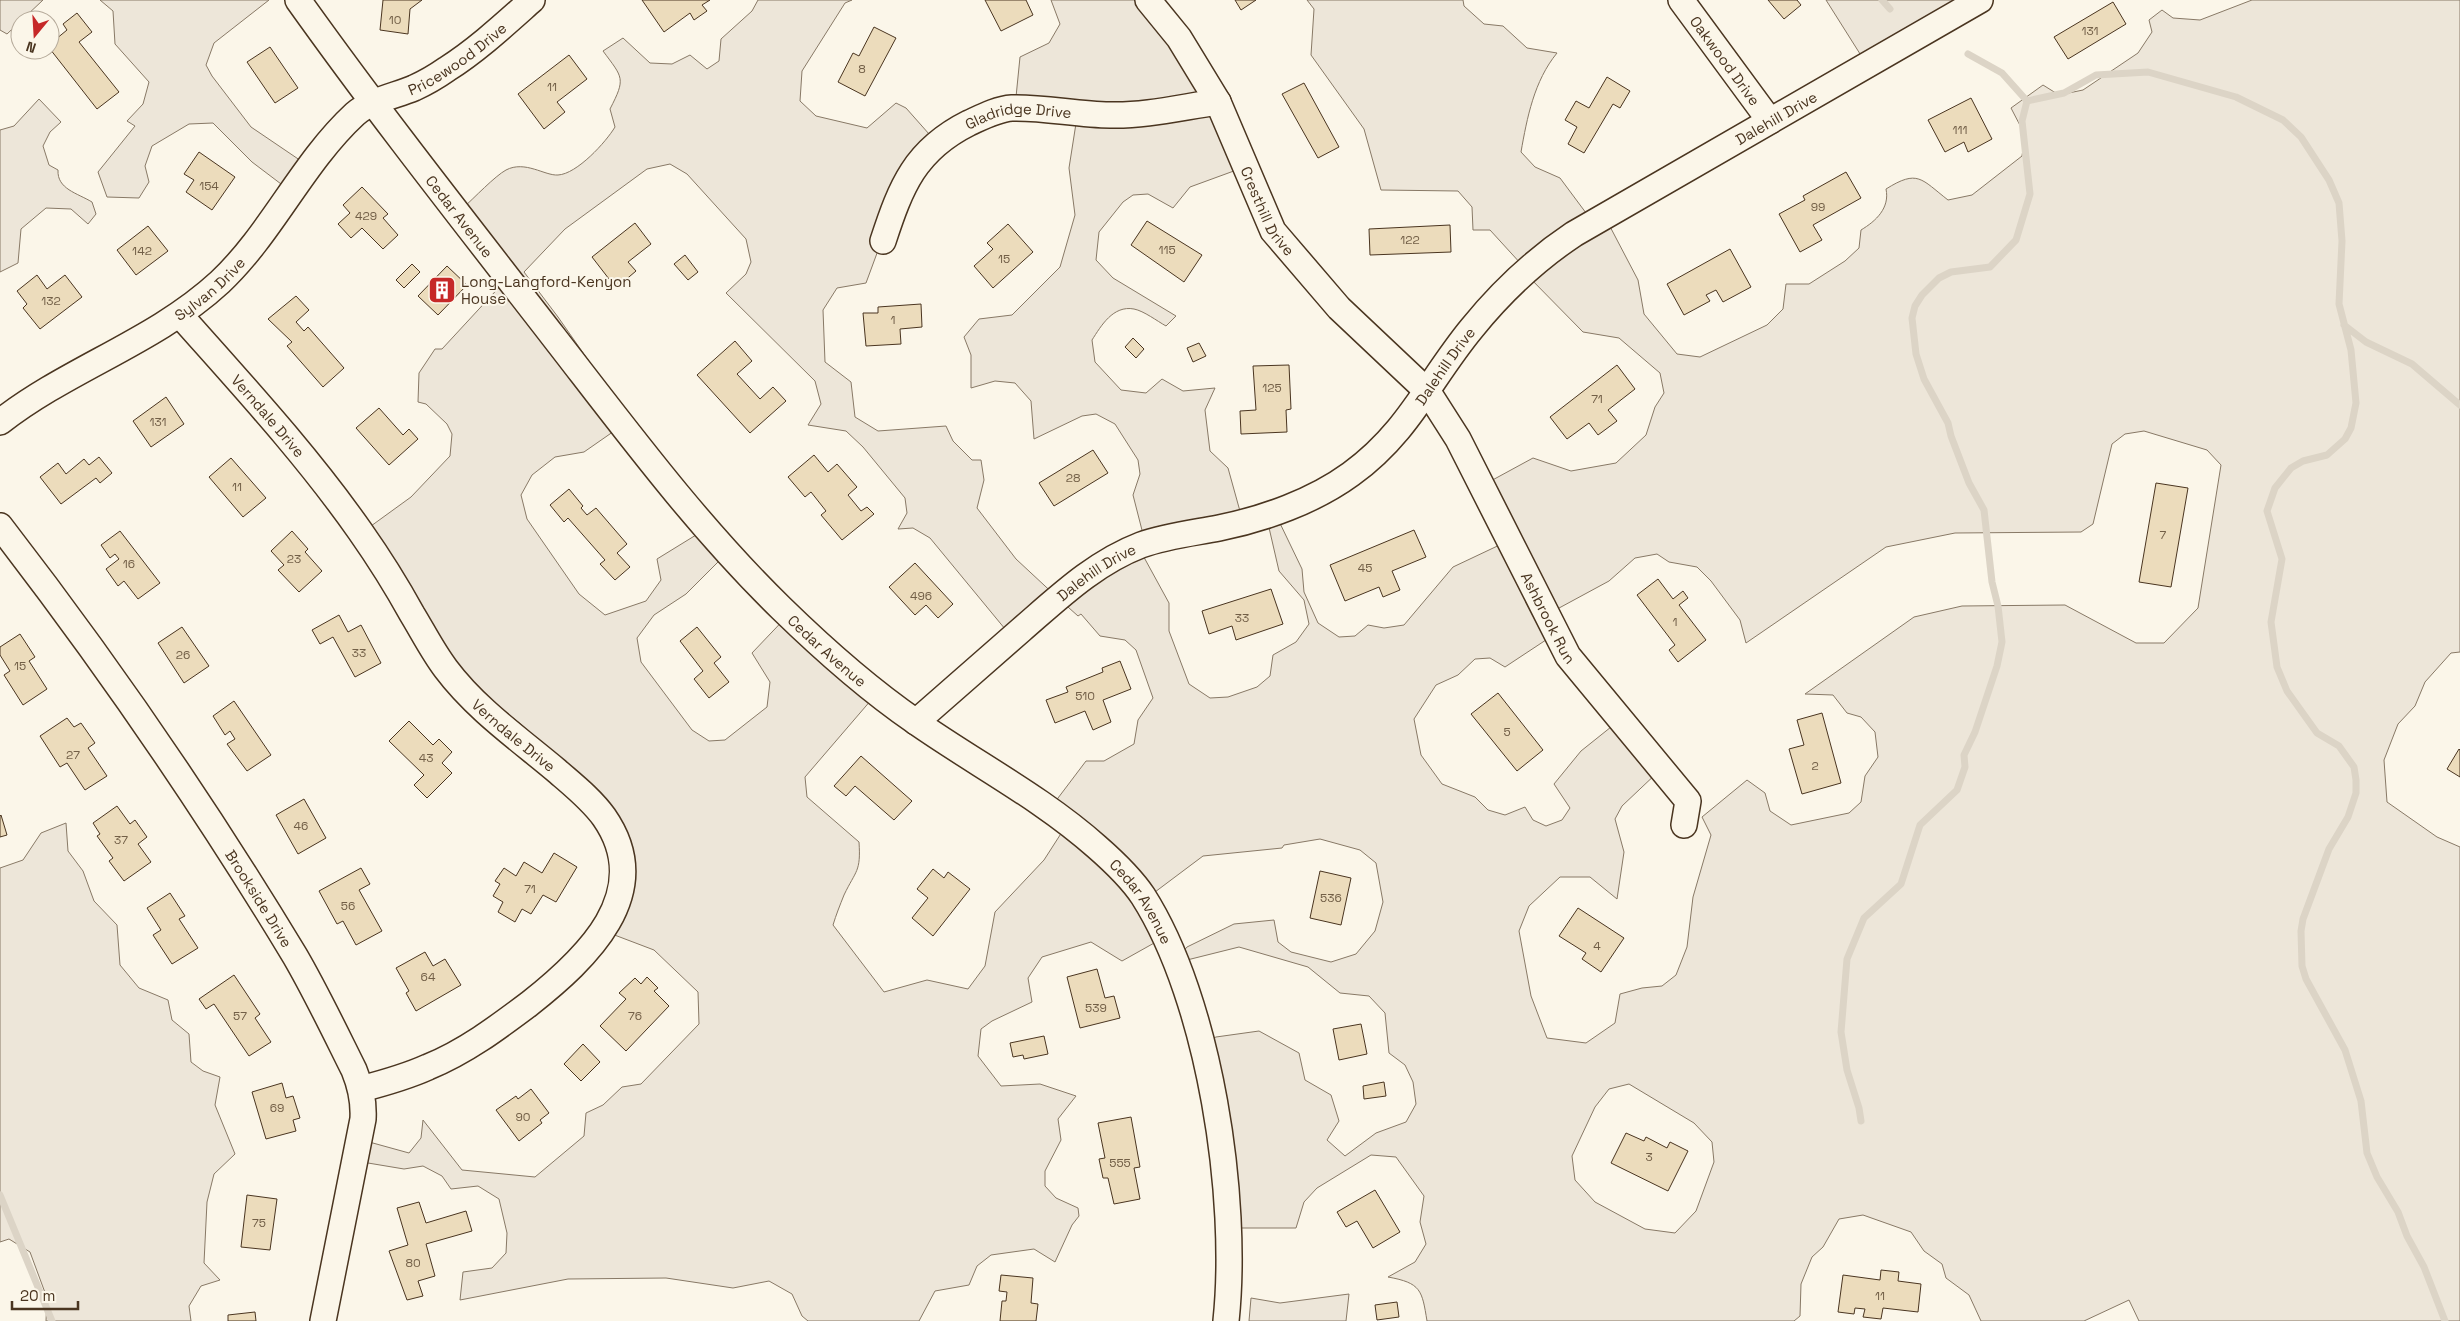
<svg xmlns="http://www.w3.org/2000/svg" width="2460" height="1321" font-family="'Space Grotesk',sans-serif">
	<style>
		.green { fill: #ede6d9; stroke: #887966; fill-rule: evenodd }
		.lines { fill: none; stroke-linecap: round; stroke-linejoin: round }
		.stream { stroke: #dcd4c6; stroke-width: 7 }
		.building { fill: #ecdcbc; stroke: #4a3520 }
		.minor-casing { stroke: #4a3520; stroke-width: 28 }
		.minor { stroke: #fbf6e9; stroke-width: 25 }
		.labels { text-anchor: middle; dominant-baseline: central; stroke-width: 4; stroke-linejoin: round; paint-order: stroke }
		.number-label { font-size: 12px; fill: #725f47 }
		.street-label { font-size: 15px; fill: #4a3520; stroke: #fbf6e9 }
		.poi-label { font-size: 15px; fill: #4a3520; stroke: #fbf6e9; text-anchor: start }
	</style>
	<rect width="100%" height="100%" fill="#fbf6e9"/>
	<!-- green -->
	<path class="green" d="M0,0H43L7,34L0,30Z
		M100,0H269L214,43L206,65L212,76L251,127L310,167L285,187L252,162L213,123L189,124L152,146L145,166L149,182L139,198L107,197L98,172L135,126L127,121L143,104L149,82L115,44L113,11Z
		M758,0H852L845,3L802,71L800,101L816,116L867,128L896,103L906,108L937,143L880,245L866,283L837,288L823,310L825,362L851,382L855,417L878,431L946,426L953,441L972,460H981L984,480L977,508L1016,559L1059,599L1140,550L1169,603V631L1189,684L1210,698L1228,697L1257,687L1270,676L1273,655L1296,642L1309,624L1304,600L1279,571L1267,519L1276,515L1302,569L1304,592L1318,623L1339,637L1355,636L1368,625L1384,628L1404,625L1453,567L1508,541L1487,483L1533,458L1571,471L1616,463L1646,435L1655,407L1664,393L1660,373L1619,338L1583,332L1525,273L1522,265L1490,230H1473L1472,207L1458,191L1381,190L1364,129L1311,55L1314,9L1307,0H1463L1464,6L1484,24L1503,26L1527,48L1557,53C1534,81 1527,118 1521,152L1535,167L1560,178L1592,221L1605,217L1638,280L1644,314L1677,354L1700,357L1767,325L1783,309L1786,284H1809L1845,261L1859,248L1861,230C1876,221 1890,208 1886,189C1918,169 1921,179 1948,200L1972,195L2022,156L2025,135L2011,108L2043,85L2059,95L2083,90L2138,53L2152,32L2149,20L2162,10L2173,18L2200,20L2252,0H2460V652L2451,653L2425,682L2415,706L2398,724L2384,760L2387,802L2437,837L2460,847V1321H2139L2129,1300L2084,1321H1981L1969,1295L1946,1278L1942,1264L1924,1251L1911,1232L1863,1215L1839,1219L1823,1247L1812,1257L1801,1284L1800,1316L1794,1321H1427C1422,1290 1421,1283 1388,1277L1415,1262L1426,1244L1420,1222L1424,1196L1396,1157L1371,1155L1317,1188L1304,1202L1296,1228H1233L1209,1040L1216,1037L1259,1031L1299,1053L1305,1080L1331,1095L1339,1121L1327,1140L1345,1156L1376,1133L1406,1122L1416,1104L1413,1082L1405,1065L1389,1053L1385,1013L1369,996L1340,993L1308,967L1239,947L1187,960L1181,954L1187,947L1234,924L1274,920L1278,942L1291,952L1331,962L1356,954L1375,931L1383,902L1376,863L1360,850L1320,839L1284,845L1282,848L1203,856L1155,892L1172,933L1122,961L1091,942L1042,957L1028,978L1032,1002L992,1021L981,1029L978,1056L1001,1086L1040,1084L1076,1096L1058,1119L1061,1140L1045,1171V1186L1056,1198L1078,1208L1079,1216L1072,1225L1055,1262L1034,1249L991,1255L977,1266L969,1285L935,1291L919,1321H808L802,1316L792,1294L769,1281L733,1288L666,1278L568,1279L460,1300L463,1272L492,1268L506,1253L507,1233L499,1199L478,1186L451,1189L442,1176L423,1166L404,1169L356,1161L362,1140L409,1153L421,1138L423,1120L462,1170L535,1177L584,1136L586,1113L603,1105L622,1087L641,1084L699,1024L698,992L654,950L604,931L625,887L581,780L522,725L478,690L426,621L371,526L411,497L450,456L452,434L447,424L426,404L418,402L419,373L435,349H442L516,269L514,264L463,208C474,198 495,176 506,170C525,160 545,176 558,175C577,174 606,142 615,127L610,109C626,78 623,78 603,51L623,38L650,63L672,64L690,55L707,69L719,61L721,39L752,11ZM670,164L687,174L746,239L751,262L746,274L726,293L815,381L821,404L808,425L846,431L863,447L905,498L907,513L898,529L913,528L930,538L1010,635L1059,599L1078,616L1081,614L1100,636L1125,640L1136,650L1153,698L1138,720L1134,744L1104,761H1086L1055,802L1071,818L1044,860L995,912L985,966L968,989L927,980L884,992L833,925C836,915 840,905 844,895C856,870 861,872 859,842L807,797L805,777L878,692L793,610L752,653L770,682L767,707L725,740L709,741L692,730L641,662L637,638L654,615L686,594L729,551L709,527L657,559L661,580L646,601L605,615L579,594L527,519L521,495L532,475L555,457L584,452L630,420L558,317L524,272L565,229L647,169ZM2144,431L2207,450L2221,465L2198,608L2164,643H2136L2065,605L1962,606L1914,617L1805,694L1833,695L1847,713L1861,717L1875,732L1878,757L1865,776L1861,802L1849,813L1791,825L1770,811L1765,793L1747,780L1702,817L1711,835L1693,897L1687,947L1676,975L1662,986L1642,988L1620,994L1615,1023L1586,1043L1547,1038L1531,996L1519,931L1529,906L1560,877H1590L1617,899L1624,852L1615,819L1622,806L1659,771L1616,723L1581,751L1554,784L1570,808L1562,820L1546,826L1533,820L1525,807L1505,815L1488,810L1475,797L1442,784L1421,755L1414,719L1436,685L1458,675L1475,659L1490,658L1505,667L1555,634L1548,614L1609,581L1635,558L1657,554L1669,562L1697,567L1711,581L1740,620L1746,643L1886,547L1955,533L2081,532L2093,524L2112,444L2125,434ZM1629,1084L1694,1123L1712,1142L1714,1162L1696,1211L1675,1233L1645,1229L1595,1202L1575,1180L1572,1156L1595,1107L1609,1089Z
		M1051,0H1147L1242,168L1190,187L1173,208L1148,194L1133,195L1123,202L1099,232L1096,260L1113,278L1176,316L1166,326C1157,321 1144,311 1134,309C1113,305 1101,326 1092,340L1095,362L1121,390L1146,393L1162,379L1183,391L1215,388L1205,410L1210,451L1228,468L1243,522L1144,538L1133,495L1140,474L1138,460L1115,424L1096,414L1082,416L1034,439L1031,401L1015,383L995,381L971,388V355L964,337L979,319L1012,315L1060,267L1075,215L1069,168L1077,117L1015,107L1020,57L1049,43L1060,24Z
		M1826,0H1971L1862,57Z
		M39,99L61,122L50,132L43,146L49,165L58,170C57,189 77,193 92,202L96,214L88,224L71,209L46,208L21,229L18,263L0,272V130L14,126Z
		M66,823L68,851L83,871L94,901L117,925L120,965L139,988L168,1000L172,1020L189,1034L191,1062L203,1071L220,1077L215,1105L235,1154L214,1174L207,1202L204,1263L220,1280L201,1286L189,1306L191,1321H46L47,1298L30,1252L9,1239L0,1242V868L23,860L41,833Z
		M1349,1294L1346,1321H1249L1251,1298L1280,1303Z"/>
	<g class="lines">
		<!-- stream -->
		<path class="stream" d="M1882,0L1890,9
			M1968,54L2002,73L2027,101L2064,93L2096,75L2148,72L2236,97L2283,120L2301,137L2329,180L2339,203L2342,241L2339,304L2351,350L2356,403L2351,428L2345,439L2327,455L2303,461L2291,468L2275,488L2267,511L2282,559L2271,622L2277,667L2287,691L2317,733L2339,746L2354,767L2356,780V793L2348,817L2329,849L2303,919L2301,931L2302,966L2306,979L2345,1050L2361,1101L2367,1153L2377,1177L2398,1212L2407,1236L2424,1267L2445,1321
			M2344,325L2366,342L2412,364L2460,405
			M1861,1121L1859,1108L1847,1070L1841,1032L1847,959L1864,918L1901,884L1920,825L1957,790L1965,767L1964,755L1975,732L1997,666L2002,642L1998,606L1992,582L1984,510L1969,483L1951,436L1948,423L1924,379L1916,354L1912,318L1915,306L1922,295L1939,278L1951,272L1990,267L2016,240L2030,194L2022,121L2027,101
			M0,1195L52,1321"/>
	</g>
	<!-- building -->
	<path class="building" d="M383,0H422L410,9L408,34L380,30Z
		M642,0H710L702,5L707,11L694,20L690,13L664,32Z
		M985,0H1026L1033,15L1001,31Z
		M1235,0H1256L1241,10Z
		M1768,0H1797L1801,5L1784,19Z
		M2113,2L2126,24L2068,59L2054,37Z
		M77,13L92,32L79,42L119,92L97,109L50,49V44L67,30L63,24Z
		M874,27L896,38L865,96L838,82L853,53L859,56Z
		M270,47L298,88L275,103L247,62Z
		M569,55L587,79L557,102L565,112L544,129L518,94Z
		M1607,77L1630,91L1620,108L1613,104L1584,153L1568,144L1577,127L1565,120L1576,101L1589,108Z
		M1304,83L1339,147L1318,158L1282,94Z
		M1971,98L1992,139L1968,152L1964,142L1945,152L1928,120Z
		M199,152L235,177L212,210L186,192L194,180L184,174Z
		M1846,172L1861,198L1813,225L1822,240L1800,252L1779,214L1805,200L1803,196Z
		M362,187L388,214L383,218L398,235L383,249L362,228L351,238L338,224L350,213L343,205Z
		M1147,221L1202,255L1184,282L1131,245Z
		M635,223L651,244L628,262L636,271L616,288L592,257Z
		M1008,224L1033,252L993,288L974,266L993,249L987,243Z
		M1450,225L1451,252L1370,255L1369,229Z
		M148,226L168,251L136,275L117,250Z
		M1730,249L1751,287L1723,302L1716,290L1706,295L1710,301L1684,315L1667,284Z
		M685,255L698,272L688,280L674,264Z
		M412,264L420,272L404,288L396,280Z
		M447,266L467,285L438,315L418,296Z
		M37,275L47,289L65,275L82,297L40,329L23,308L27,304L17,291Z
		M296,296L309,310L296,322L304,331L308,327L344,368L323,387L287,346L292,342L268,319Z
		M921,304L922,327L900,329L901,344L866,346L863,313H878V307Z
		M1133,338L1144,349L1136,358L1125,347Z
		M735,341L752,361L737,374L760,399L773,387L786,401L750,433L697,375Z
		M1199,343L1206,356L1193,362L1187,348Z
		M1289,365L1291,409L1286,410L1287,432L1241,434L1240,411L1256,410L1253,366Z
		M1617,365L1635,389L1608,410L1617,421L1598,435L1589,423L1567,439L1550,417Z
		M166,397L184,424L151,447L133,421Z
		M379,408L403,435L409,429L418,439L389,465L356,428Z
		M1093,450L1108,473L1054,506L1039,483Z
		M814,455L828,472L837,464L857,487L848,495L861,511L867,507L874,514L842,540L821,515L826,511L811,492L805,497L788,477Z
		M99,457L112,473L100,483L96,478L61,504L40,477L58,463L66,474L84,459L89,465Z
		M231,458L266,498L243,517L209,477Z
		M2156,483L2188,488L2171,587L2139,582Z
		M569,489L583,506L581,508L587,515L596,508L627,544L617,553L630,567L615,580L600,564L605,560L568,518L564,522L550,505Z
		M1414,530L1426,557L1392,571L1400,590L1383,597L1379,587L1345,601L1330,565Z
		M120,531L160,583L138,599L124,581L118,586L106,569L119,559L115,554L110,558L101,545Z
		M292,531L308,549L305,552L322,571L299,592L278,570L284,565L271,551Z
		M915,563L953,604L938,618L926,605L915,615L889,587Z
		M1658,579L1673,599L1683,591L1688,598L1679,605L1706,640L1678,662L1669,650L1675,645L1637,595Z
		M1271,589L1283,624L1236,640L1232,626L1209,634L1202,611Z
		M339,615L348,632L361,625L381,663L355,677L333,637L320,644L312,630Z
		M182,627L209,666L184,683L158,643Z
		M697,627L721,657L714,663L729,682L709,698L694,679L703,671L680,641Z
		M20,634L35,657L29,661L47,689L23,705L4,675L10,671L0,655V647Z
		M1120,661L1131,689L1103,700L1111,722L1093,730L1085,711L1055,723L1046,700L1068,692L1066,687L1103,672L1102,668Z
		M1498,693L1543,750L1517,771L1471,714Z
		M234,701L271,755L247,771L227,744L235,739L230,731L225,735L213,716Z
		M1822,713L1841,783L1802,794L1789,749L1804,745L1797,720Z
		M67,718L74,727L81,723L95,743L88,748L107,776L85,790L67,763L60,767L40,736Z
		M409,721L433,745L439,739L452,752L442,763L452,773L427,798L414,785L424,775L389,741Z
		M2459,749L2460,750V777L2447,769Z
		M861,756L912,801L894,820L855,786L846,796L834,786Z
		M304,799L326,838L298,854L276,815Z
		M117,806L130,824L135,820L147,837L138,844L151,862L124,881L109,861L113,858L97,836L100,834L93,823Z
		M1,815L7,835L0,837V816Z
		M554,853L577,867L556,902L543,895L531,914L522,909L515,922L498,912L503,902L493,896L500,884L495,881L504,868L516,876L524,862L542,873Z
		M361,868L370,884L359,890L382,931L356,945L343,921L337,924L319,891Z
		M933,869L944,878L948,872L970,889L933,936L912,918L928,898L917,889Z
		M1320,871L1351,878L1341,925L1310,918Z
		M170,893L185,916L179,919L198,948L172,964L153,935L161,930L147,908Z
		M1578,908L1624,938L1601,972L1582,959L1586,953L1559,936Z
		M425,952L433,966L445,959L461,985L416,1011L406,993L409,991L396,968Z
		M1097,969L1105,998L1114,996L1120,1018L1080,1028L1067,977Z
		M234,975L260,1014L255,1018L271,1042L249,1056L214,1004L206,1009L199,999Z
		M647,977L658,988L654,991L669,1006L626,1051L600,1026L626,999L619,993L635,978L641,984Z
		M1361,1024L1367,1054L1339,1060L1333,1029Z
		M1044,1036L1048,1054L1024,1059L1023,1055L1013,1057L1010,1043Z
		M583,1044L600,1062L581,1081L564,1064Z
		M1384,1082L1386,1096L1364,1099L1363,1086Z
		M282,1083L286,1098L293,1096L300,1118L293,1120L296,1131L266,1139L252,1092Z
		M531,1089L549,1113L540,1120L542,1123L519,1141L496,1110L516,1096L518,1099Z
		M1131,1117L1140,1167L1134,1168L1140,1199L1114,1204L1108,1178H1103L1099,1159L1105,1158L1098,1123Z
		M1626,1133L1644,1141L1646,1137L1667,1148L1670,1142L1688,1151L1668,1191L1611,1163Z
		M1375,1190L1400,1232L1373,1248L1357,1221L1346,1227L1337,1212Z
		M247,1195L277,1199L270,1250L241,1247Z
		M419,1202L426,1223L466,1211L472,1231L426,1244L435,1276L418,1281L423,1296L407,1300L389,1251L408,1245L397,1208Z
		M1881,1270L1899,1272L1898,1281L1921,1284L1918,1312L1883,1308L1881,1319L1863,1317L1865,1309L1855,1308L1854,1314L1838,1312L1843,1275L1880,1280Z
		M1001,1275L1033,1278L1031,1303L1038,1304L1036,1321H1000L1002,1301H1006L1007,1292L999,1291Z
		M1397,1302L1399,1317L1377,1320L1375,1305Z
		M255,1312L256,1321H228V1315Z"/>
	<g class="lines">
		<!-- minor casing -->
		<g class="minor-casing">
			<g id="minor">
				<path id="s1" d="M298,0C380,115 467,225 553,336C626,430 696,525 781,608C823,649 868,689 916,722C976,764 1042,798 1097,847C1113,861 1131,878 1143,896C1210,1001 1239,1198 1226,1321"/>
				<path id="s2" d="M1148,0L1179,38L1218,102L1273,231L1339,308L1428,392L1458,439L1568,656L1688,801L1684,825"/>
				<path id="s3" d="M1681,0L1770,121"/>
				<path id="s4" d="M883,241C901,186 915,150 969,123C982,117 997,109 1012,108C1045,107 1077,115 1110,115C1146,116 1182,107 1218,102"/>
				<path id="s5" d="M180,315C242,385 306,454 360,531C379,558 396,585 412,614C423,632 433,652 446,669C476,709 519,739 557,771C573,785 591,799 604,817C657,893 586,959 529,1004C497,1028 465,1052 428,1067C406,1077 384,1083 361,1089"/>
				<path id="s6" d="M0,422C69,368 155,342 220,282C272,233 302,163 355,114C371,100 395,96 414,88C425,83 437,76 447,69C477,50 505,24 532,0"/>
				<path id="s7" d="M0,526C106,663 205,807 295,956C316,992 335,1032 354,1070C361,1087 364,1101 363,1119L323,1321"/>
				<path id="s8" d="M916,722C951,691 986,661 1021,630C1058,598 1094,563 1141,545C1166,536 1193,533 1219,528C1264,519 1314,501 1351,474C1409,432 1429,380 1472,328C1502,291 1535,260 1574,234L1980,0"/>
			</g>
		</g>
		<!-- minor -->
		<use href="#minor" class="minor"/>
	</g>
	<!-- icons -->
	<defs>
		<g id="building-square" transform="scale(1.4375)"><rect x="-9" y="-9" width="18" height="18" rx="4" fill="#c62828" stroke="#fbf6e9"/><path d="M-4-6H4V6H1V3H-1V6H-4ZM-2.5-4.3h1.7v1.8h-1.7ZM.8-4.3h1.7v1.8H.8ZM-2.5-1h1.7V.8h-1.7ZM.8-1h1.7V.8H.8Z" fill="#fff"/></g>
	</defs>
	<g fill-rule="evenodd">
		<use href="#building-square" x="442" y="290"/>
	</g>
	<g class="labels">
		<!-- number labels -->
		<g class="number-label">
			<text x="395" y="20">10</text>
			<text x="2090" y="31">131</text>
			<text x="862" y="69">8</text>
			<text x="552" y="87">11</text>
			<text x="1960" y="130">111</text>
			<text x="209" y="186">154</text>
			<text x="1818" y="207">99</text>
			<text x="366" y="216">429</text>
			<text x="1410" y="240">122</text>
			<text x="1167" y="250">115</text>
			<text x="142" y="251">142</text>
			<text x="1004" y="259">15</text>
			<text x="51" y="301">132</text>
			<text x="893" y="320">1</text>
			<text x="1272" y="388">125</text>
			<text x="1597" y="399">71</text>
			<text x="158" y="422">131</text>
			<text x="1073" y="478">28</text>
			<text x="237" y="487">11</text>
			<text x="2163" y="535">7</text>
			<text x="294" y="559">23</text>
			<text x="129" y="564">16</text>
			<text x="1365" y="568">45</text>
			<text x="921" y="596">496</text>
			<text x="1242" y="618">33</text>
			<text x="1675" y="622">1</text>
			<text x="359" y="653">33</text>
			<text x="183" y="655">26</text>
			<text x="20" y="666">15</text>
			<text x="1085" y="696">510</text>
			<text x="1507" y="732">5</text>
			<text x="73" y="755">27</text>
			<text x="426" y="758">43</text>
			<text x="1815" y="766">2</text>
			<text x="301" y="826">46</text>
			<text x="121" y="840">37</text>
			<text x="530" y="889">71</text>
			<text x="1331" y="898">536</text>
			<text x="348" y="906">56</text>
			<text x="1597" y="946">4</text>
			<text x="428" y="977">64</text>
			<text x="1096" y="1008">539</text>
			<text x="240" y="1016">57</text>
			<text x="635" y="1016">76</text>
			<text x="277" y="1108">69</text>
			<text x="523" y="1117">90</text>
			<text x="1649" y="1157">3</text>
			<text x="1120" y="1163">555</text>
			<text x="259" y="1223">75</text>
			<text x="413" y="1263">80</text>
			<text x="1880" y="1296">11</text>
		</g>
		<!-- street labels -->
		<g class="street-label">
			<text stroke="none"><textPath href="#s6" startOffset="594">Pricewood Drive</textPath></text>
			<text stroke="none"><textPath href="#s3" startOffset="75">Oakwood Drive</textPath></text>
			<text stroke="none"><textPath href="#s8" startOffset="1074">Dalehill Drive</textPath></text>
			<text stroke="none"><textPath href="#s4" startOffset="202">Gladridge Drive</textPath></text>
			<text stroke="none"><textPath href="#s2" startOffset="244">Cresthill Drive</textPath></text>
			<text stroke="none"><textPath href="#s1" startOffset="270">Cedar Avenue</textPath></text>
			<text stroke="none"><textPath href="#s6" startOffset="249">Sylvan Drive</textPath></text>
			<text stroke="none"><textPath href="#s8" startOffset="655">Dalehill Drive</textPath></text>
			<text stroke="none"><textPath href="#s5" startOffset="134">Verndale Drive</textPath></text>
			<text stroke="none"><textPath href="#s8" startOffset="235">Dalehill Drive</textPath></text>
			<text stroke="none"><textPath href="#s2" startOffset="744">Ashbrook Run</textPath></text>
			<text stroke="none"><textPath href="#s1" startOffset="840">Cedar Avenue</textPath></text>
			<text stroke="none"><textPath href="#s5" startOffset="539">Verndale Drive</textPath></text>
			<text stroke="none"><textPath href="#s7" startOffset="454">Brookside Drive</textPath></text>
			<text stroke="none"><textPath href="#s1" startOffset="1245">Cedar Avenue</textPath></text>
		</g>
		<!-- poi labels -->
		<g class="poi-label">
			<text x="461" y="281">Long-Langford-Kenyon<tspan x="461" dy="17">House</tspan></text>
		</g>
	</g>
	<!-- north arrow -->
	<g transform="translate(35 35) rotate(198)"><circle r="24" fill="#fbf6e9" stroke="#b4a999"/>
	<path d="M0-4L9 19L0 12L-9 19Z" fill="#c62828"/>
	<text y="-8" font-size="14" font-weight="bold" text-anchor="middle" fill="#4a3520">N</text>
	</g>
	<!-- scale -->
	<path d="M12 1301v8h66v-8" fill="none" stroke="#4a3520" stroke-width="2.5"/>
	<text x="20" y="1301" font-size="15" fill="#4a3520" stroke="#fbf6e9" stroke-width="4" paint-order="stroke">20 m</text>
</svg>
